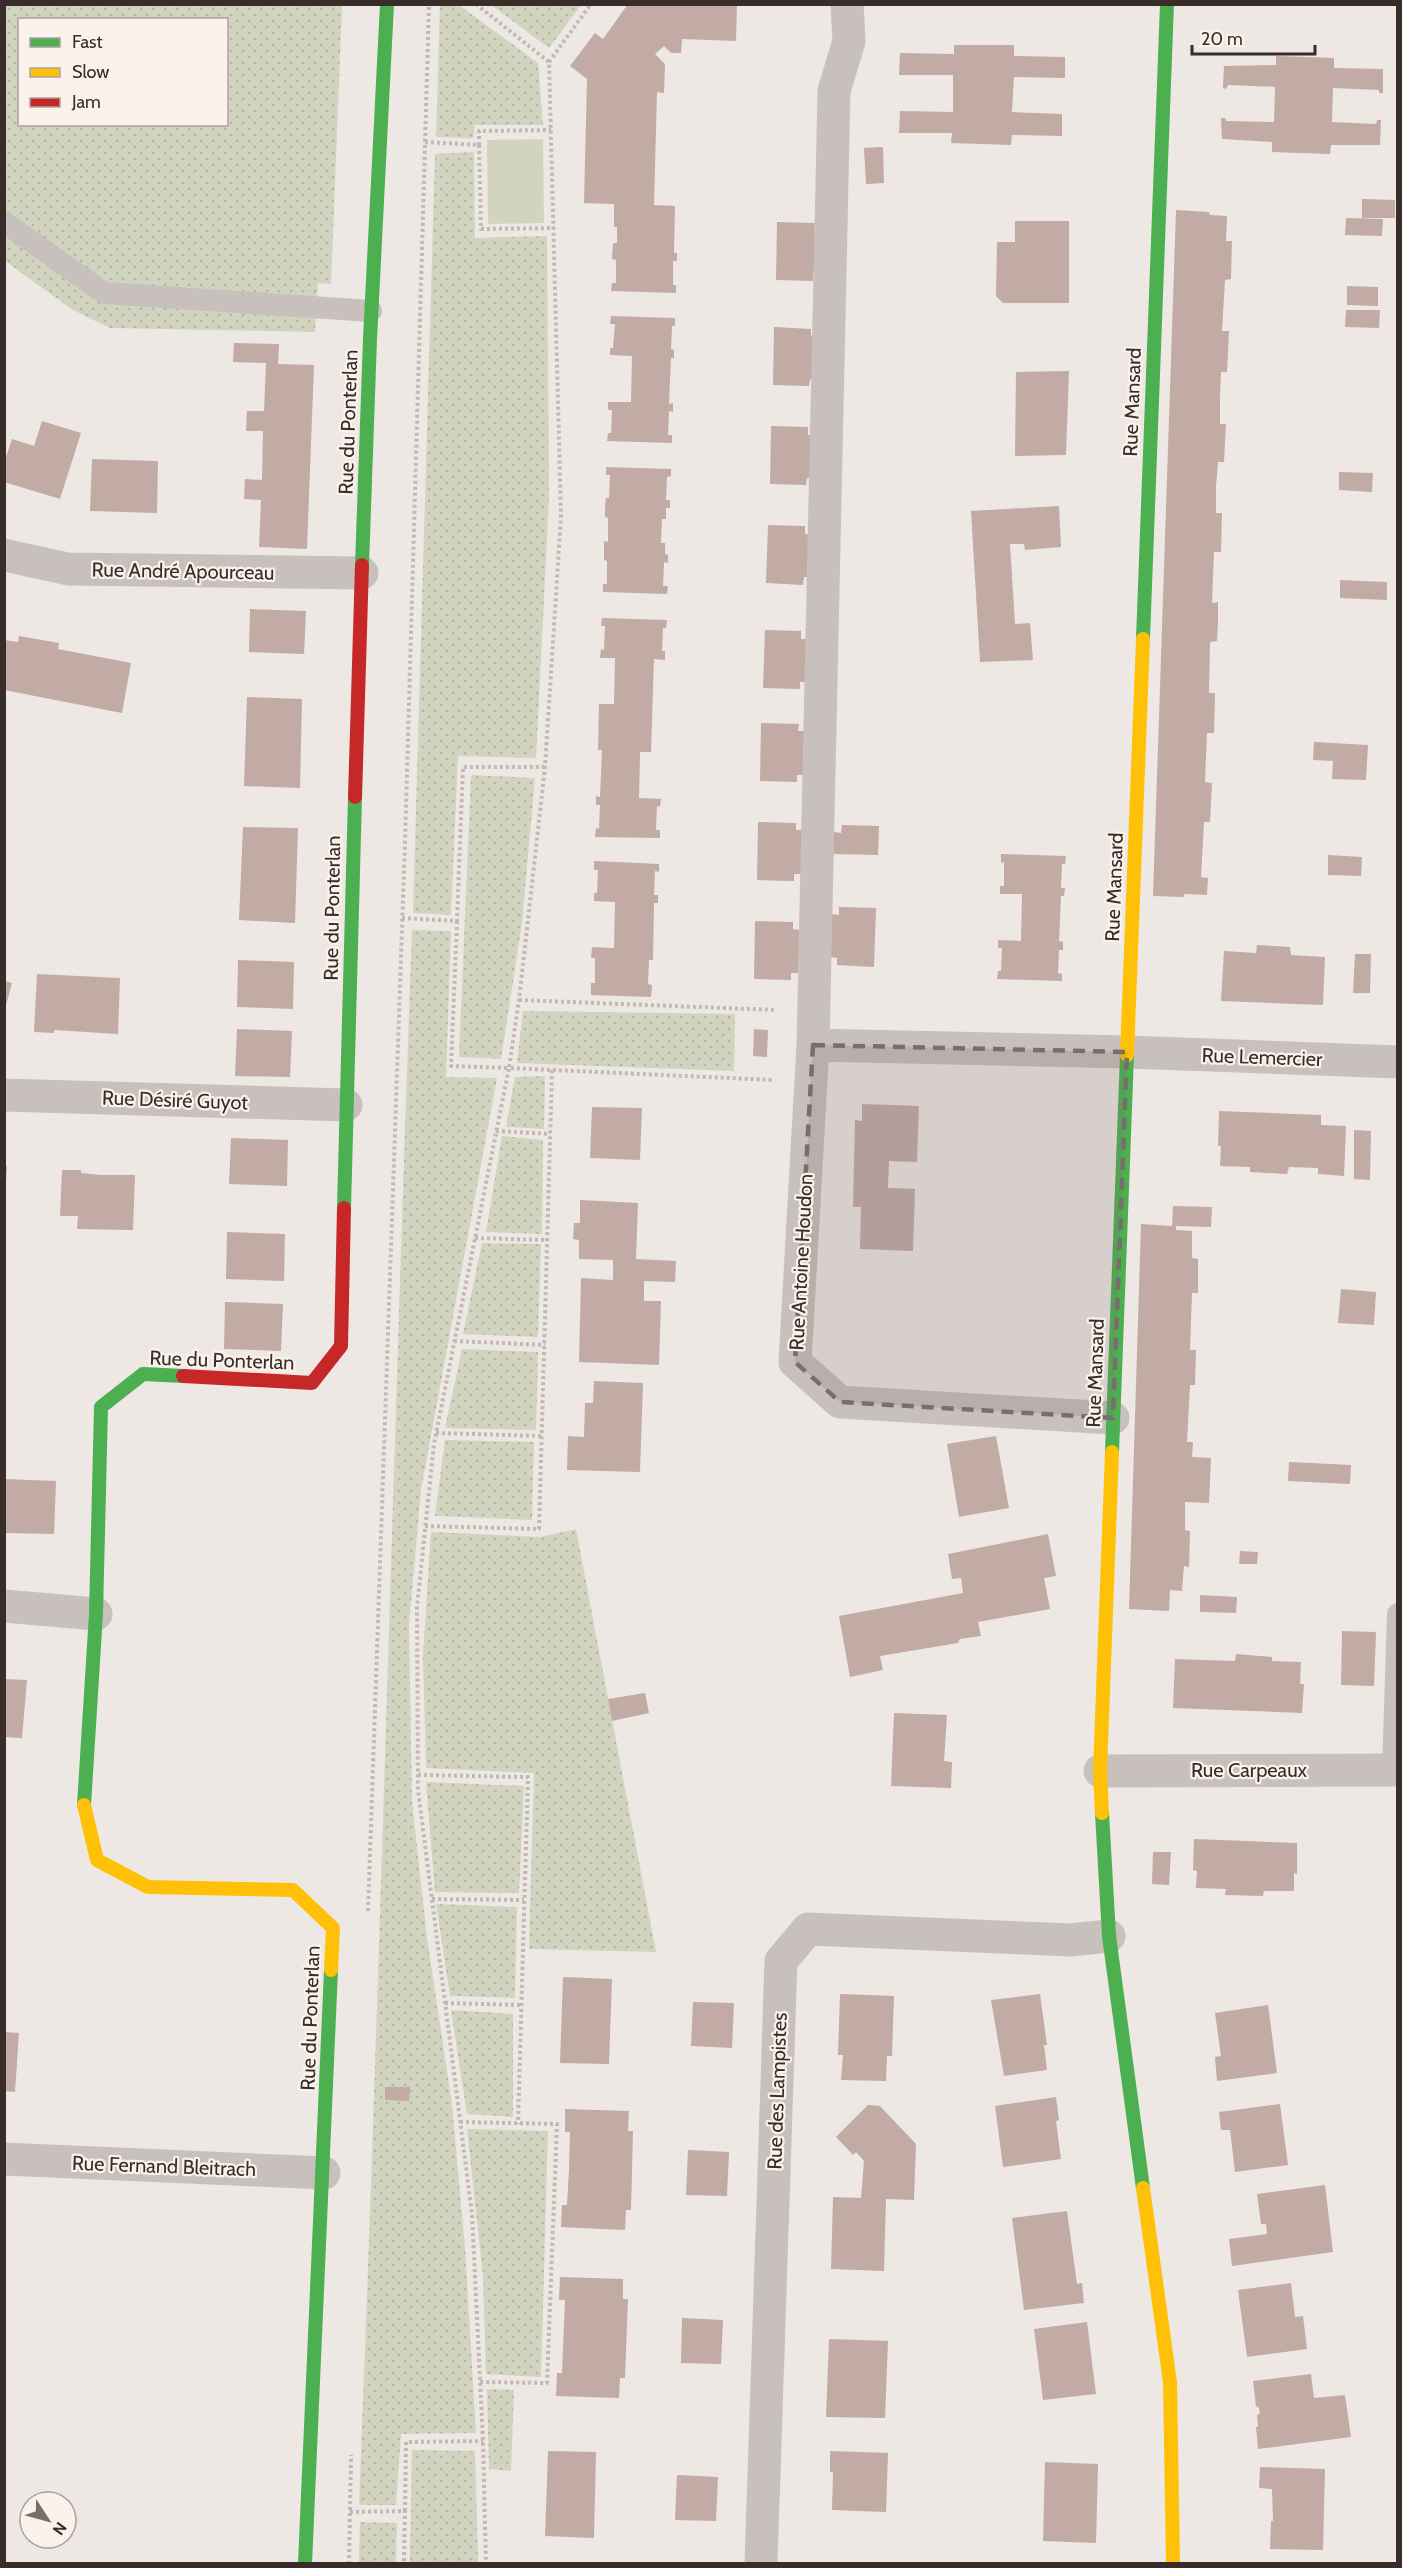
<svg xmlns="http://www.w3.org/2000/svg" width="1402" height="2568" font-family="Cabin,sans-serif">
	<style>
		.grass { fill: url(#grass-dots); fill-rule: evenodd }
		.park { fill: #d1d4be }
		.building { fill: #c2aaa5 }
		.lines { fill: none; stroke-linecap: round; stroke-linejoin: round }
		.path { stroke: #c1b9b4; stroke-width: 4; stroke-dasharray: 3 3; stroke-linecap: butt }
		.lane { stroke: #c8c0bc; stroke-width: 22 }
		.street { stroke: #c8c0bc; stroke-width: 33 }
		.fast { stroke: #4caf50; stroke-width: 14 }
		.slow { stroke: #ffc107; stroke-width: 14 }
		.jam { stroke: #c62828; stroke-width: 14 }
		.marked { fill: #786e6b; fill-opacity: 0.2; stroke: #786e6b; stroke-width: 4.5; stroke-dasharray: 12 8; stroke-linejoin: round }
		.labels { text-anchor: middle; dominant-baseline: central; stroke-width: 4.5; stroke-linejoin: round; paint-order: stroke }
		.street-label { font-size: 20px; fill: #392d2a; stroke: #faf2eb }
	</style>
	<defs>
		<pattern id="grass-dots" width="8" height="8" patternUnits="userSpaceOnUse" patternTransform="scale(1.5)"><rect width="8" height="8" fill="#d1d4be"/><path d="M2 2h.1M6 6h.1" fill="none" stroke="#b4b6a3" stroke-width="1.8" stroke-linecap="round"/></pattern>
	</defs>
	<rect width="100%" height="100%" fill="#eee8e4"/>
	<!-- grass -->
	<path class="grass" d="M5,5H342L331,284L318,283L315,332L110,328L73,310L5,261ZM20,20H226V124H20Z
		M440,5H459L538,63L543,125H475L473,138L436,137Z
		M491,5H581L549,48Z
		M474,152L475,238L547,236L549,498L536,758L458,756L451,915L413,913L435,154Z
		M471,775L535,778L522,923L501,1059L459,1057Z
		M412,930L451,931L446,1077L497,1078L421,1490L409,1625L412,1801L427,1938L452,2104L465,2248L476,2433L401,2434L396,2505H359C380,1980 393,1455 412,930Z
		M523,1011L735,1014L734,1071L517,1063Z
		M545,1076L544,1129L506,1127L515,1077Z
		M502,1136L543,1140L542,1234L486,1232Z
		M482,1243L541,1244L538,1337L463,1334Z
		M462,1349L538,1352L536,1430L445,1428Z
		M445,1440L534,1442L532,1520L435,1516Z
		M576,1529L656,1952L529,1949L534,1773L426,1768L423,1655L431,1532L540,1537Z
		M426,1782L524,1786L519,1893L435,1892Z
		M436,1904L517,1907L515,1998L450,1996Z
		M451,2010L513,2014V2117L467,2114Z
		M467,2129L548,2131L541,2377L486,2374L483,2276Z
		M487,2389L514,2390L511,2471L489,2469Z
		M412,2450L475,2451L478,2562L410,2563Z
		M360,2522L397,2523L396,2563H359Z"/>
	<!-- park -->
	<path class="park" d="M543,139L544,223L488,224L487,140Z"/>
	<!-- building -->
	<path class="building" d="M628,4H737L736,41L682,39L681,53H671L664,46L655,54L665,64L664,93L657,92L654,205L675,206L674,253H677V261H673V285H676V293L611,291L612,283H616V260L612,259L613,243H617V227H614V204L584,203L587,79L570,66L595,33L603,39Z
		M954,45H1014V56L1065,57V78L1014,77L1012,112L1062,114V136L1012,135L1011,145L983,144L951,143L952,133H899L900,111L953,112V75H899L900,53L954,54Z
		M1276,56L1334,58V68L1383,69V93H1379V90L1333,88L1332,122L1376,124L1377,120H1381L1380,145H1331L1330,154L1272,152V142L1222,139L1221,118H1225L1226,121L1274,122L1275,87L1228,85L1226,89L1223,88L1224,66L1276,65Z
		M883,147L884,183L866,184L864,148Z
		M1362,199L1395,200V218H1362Z
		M1176,210L1209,212L1210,215L1227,216L1226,241H1232L1231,279L1225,280L1222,331H1229L1227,372H1221L1220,396V424H1226L1225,442L1224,462H1218L1216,486V513H1222L1221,552H1214L1212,603L1218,602V622L1217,641L1210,642L1209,693H1215L1214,733H1207L1205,782L1212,783L1211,803L1210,822H1204L1201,877L1208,878L1207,895L1184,894V897L1153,896Z
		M1346,218L1383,219L1382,236L1345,235Z
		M1015,221H1069V303H1003L996,296L997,242H1015Z
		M777,222L815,223L814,231H822L820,274H813V281L776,280Z
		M1347,286L1378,287V306L1347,305Z
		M1346,310H1380L1379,328L1345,327Z
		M611,316L675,318V326H672L671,349L674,350V358H671L669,404L673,403V412L669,411L668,435H672V443L607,441L608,433H611L612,410H608V402H631L632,356L610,355V348H613L615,324H610Z
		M774,327L811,329V336H819L817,379H810L809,386L773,385Z
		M234,343L279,344L278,364L314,365L307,549L259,547L261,500L244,499L245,479L262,480L263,431H246L247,411H264L266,363L233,362Z
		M1069,371L1066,455L1015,456L1016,372Z
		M42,421L81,433L60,499L4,482V463L12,439L34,446Z
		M771,426L808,427V435H816L814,478H807L806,485L770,484Z
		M92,459L158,461L157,513L90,511Z
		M606,467L671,469V476L667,477L666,500H670V508H666V519H662L661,543H665V554L668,555V563L664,562L663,586H668L667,594L603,592V584H607V561L604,560V541L608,542V518L605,517V506L606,498H609L610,475H606Z
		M1339,472L1373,473L1372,492L1339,490Z
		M1059,506L1061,547L1025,550L1024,544H1010L1015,624L1030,623L1033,660L980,662L971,511Z
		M768,525L805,526V534H812L811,577H804L803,585L766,583Z
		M1340,580L1387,582V600L1340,598Z
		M250,609L306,611L304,654L249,652Z
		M602,618L667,620L666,628H663L662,651H665V660L654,659L651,752H640L639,798L661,799L660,807L657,806L656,830H660V838L595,837L596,828L599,829L600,805H596V796L600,797L602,750H598L599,704H614L615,658H600L601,649L604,650L605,626H601Z
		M765,630L801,631V639H809L808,682H800V689L763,688Z
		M19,636L59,643L58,649L131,663L122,713L4,690V640L18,642Z
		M247,697L302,699L300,788L244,786Z
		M761,723L799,724L798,731H806L805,775H797V782L760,781Z
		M1314,742L1368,745L1366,780L1332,779L1333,761L1313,760Z
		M758,822L796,823V830H803L801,874H794V881L757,880Z
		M842,825L879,826L878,855L833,854L834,832L841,833Z
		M243,827L298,828L295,923L239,920Z
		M1001,854L1066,856L1065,864H1062L1061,888H1065L1064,896H1061L1059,941L1063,942V950H1059L1058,973L1062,974V981L997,979L998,971H1001L1002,948H998V940L1021,941L1022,894H1000V886H1004V862L1001,863Z
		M1328,855L1362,857L1361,876L1328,875Z
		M594,861L659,864V872L655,871L654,895H658V903H654L653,960H649L648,984L652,985L651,997L591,995V983H595V958H591L592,947L614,948L615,902L594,901V893H597L598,870H594Z
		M839,907L876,908L874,967L837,965V958L830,957L831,914L839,915Z
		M755,921L793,922V929L800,930L798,973H791V980L754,979Z
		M1257,945L1290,947L1291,955L1325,957L1323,1005L1221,1001L1224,951L1256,953Z
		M1355,954H1371L1370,993H1353Z
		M238,960L294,962L293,1009L237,1007Z
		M37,974L120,978L118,1034L54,1030V1033L34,1032Z
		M4,981L12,983L5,1009H4Z
		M237,1029L292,1031L290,1077L235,1076Z
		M754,1029L768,1030L767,1057L753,1056Z
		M862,1104L919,1106L917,1162L889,1161L888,1188L915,1189L913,1251L860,1249L861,1207H853L855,1120L862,1121Z
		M592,1107L642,1108L640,1160L590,1158Z
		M1219,1111L1321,1115V1125L1346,1126L1344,1176L1318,1174V1168L1289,1167L1287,1174L1250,1172V1167L1220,1166L1221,1146H1218Z
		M1354,1130L1371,1131L1370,1180L1354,1179Z
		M231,1138L288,1140L287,1186L229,1184Z
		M4,1165L7,1166L6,1183H4Z
		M62,1170H81V1173L100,1175H135L133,1230L77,1229L78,1216H60Z
		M580,1200L638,1203L636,1259L676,1261L675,1282L644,1281V1301H661L659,1365L579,1362L581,1278L613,1280V1260L579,1259V1240L573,1239L574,1223H580Z
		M1173,1206L1212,1207L1211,1227L1176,1226V1230L1192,1231V1258L1198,1259V1293H1192L1190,1350H1196L1195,1385H1190L1187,1442H1193L1192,1457L1211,1458L1209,1503L1185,1502V1530L1190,1531L1189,1567L1184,1566L1182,1591L1170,1590L1169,1611L1129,1609L1141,1224L1172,1226Z
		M227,1232L285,1234L284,1281L226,1279Z
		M1341,1289L1376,1292L1374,1325L1338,1323Z
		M225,1302L283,1304L281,1351L224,1349Z
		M594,1381L643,1383L640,1472L567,1470L568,1436L584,1437L585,1403H593Z
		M996,1436L1009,1508L959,1517L947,1444Z
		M1289,1462L1351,1465L1350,1484L1288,1481Z
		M4,1479L56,1481L54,1534L4,1533Z
		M1048,1534L1056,1576L1044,1578L1050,1609L978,1622L981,1636L960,1639L958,1643L880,1656L883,1670L850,1677L839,1616L963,1593L961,1578L952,1579L948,1554Z
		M1240,1551L1258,1552L1257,1564H1239Z
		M1200,1595L1237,1597L1236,1613L1200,1612Z
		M1342,1631L1376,1632L1374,1686L1341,1685Z
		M1236,1654L1272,1657V1661L1301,1662L1300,1684H1304L1302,1713L1173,1708L1175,1659L1235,1661Z
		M4,1679L27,1680L22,1738L4,1737Z
		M645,1693L649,1713L612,1721L608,1699Z
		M894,1713L947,1715L944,1761L952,1762L951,1788L891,1786Z
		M1194,1839L1297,1843V1874L1294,1873V1891H1264L1263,1896L1225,1895L1226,1889L1196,1888L1197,1871L1193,1870Z
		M1153,1852H1171L1169,1885L1152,1884Z
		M563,1977L612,1979L609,2064L560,2063Z
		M840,1994L894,1996L892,2056H887L886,2081L841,2080L843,2055H838Z
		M1040,1994L1047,2045H1044L1047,2070L1004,2076L991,2000Z
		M693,2002L734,2003L732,2048L691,2046Z
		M1268,2005L1277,2073L1217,2081L1215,2057L1221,2056L1215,2013Z
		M4,2032L19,2033L15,2092L4,2091Z
		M385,2087H410L409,2101L385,2100Z
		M1056,2097L1059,2120L1056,2121L1061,2159L1003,2167L995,2106Z
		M1280,2104L1288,2165L1235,2172L1230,2130H1221L1219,2112Z
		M868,2105L880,2106L916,2144L914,2200L886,2199L884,2271L831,2269L833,2197L861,2198L864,2161L856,2152L853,2155L836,2137Z
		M565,2109L629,2111L628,2131H633L631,2210H626L625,2230L561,2227L562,2205H567L569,2169L570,2132H565Z
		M688,2150L729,2152L727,2196L686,2195Z
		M1325,2185L1333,2252L1232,2266L1229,2239L1267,2234L1266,2224H1261L1257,2194Z
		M1067,2211L1077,2284L1082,2283L1084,2303L1024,2310L1012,2218Z
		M560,2277L623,2279V2299H628L625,2378H620L619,2398L556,2396L557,2373H562L565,2300H559Z
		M1291,2283L1295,2317L1303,2316L1307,2349L1247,2357L1238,2290Z
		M682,2318L723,2320L721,2364L681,2363Z
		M1087,2322L1096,2394L1043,2400L1034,2329Z
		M829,2339L888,2341L885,2418L826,2417Z
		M1311,2374L1314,2398L1345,2395L1351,2437L1258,2449L1256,2427H1258L1257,2415L1260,2414L1259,2408L1256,2406L1253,2381Z
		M548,2451L596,2452L594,2538L545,2536Z
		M830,2451L888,2453L886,2512L832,2510L833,2472H830Z
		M1045,2462L1098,2464L1096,2543L1043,2541Z
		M1260,2467L1325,2469L1323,2550L1270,2549L1271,2521H1273L1272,2489L1259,2488Z
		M677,2475L718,2477L716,2521L675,2520Z"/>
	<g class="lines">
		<!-- path -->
		<path class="path" d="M476,4L549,62L561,517L545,767L519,1000L509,1068L774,1080
			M549,62L591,4
			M425,142L479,145V131L551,130
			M479,145L481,229L554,228
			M402,918L457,921L463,767H545
			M457,921L451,1066L509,1068L434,1444L417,1607L418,1790L472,2214L483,2441L486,2564
			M519,1000L776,1010
			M496,1131L550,1134
			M475,1238L547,1240
			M454,1341L545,1345
			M436,1433L542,1436
			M425,1526L539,1529L552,1070
			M418,1775L528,1777L518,2124
			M432,1899L524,1900
			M368,1911L405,843L429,4
			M445,2003L521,2005
			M460,2122L557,2124L547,2383L480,2382
			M405,2511L406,2442L483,2441
			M350,2512L405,2511L404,2564
			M349,2564L351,2455"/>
		<!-- lane -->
		<path class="lane" d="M4,222L104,293L371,311
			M1393,1769L1398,1614"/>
		<!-- street -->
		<path class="street" d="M847,4L849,41L834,91L813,1045L1127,1052L1398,1062
			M4,555L68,569L362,573
			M813,1045L795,1362L840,1402L1113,1418
			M4,1095L346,1105
			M4,1606L96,1614
			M1100,1771L1398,1770
			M4,2159L324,2173
			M761,2564L781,1961L808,1929L1070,1940L1109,1936"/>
		<!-- fast -->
		<path class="fast" d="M362,565L370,339L387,4
			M1143,639L1167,4
			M344,1208L355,797
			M1112,1452L1127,1055
			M84,1805L96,1614L101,1407L143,1374L183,1376
			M1102,1813L1109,1936L1143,2188
			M305,2564L331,1970"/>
		<!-- slow -->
		<path class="slow" d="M1127,1055L1143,639
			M84,1805L97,1860L148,1887L293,1890L333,1928L331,1970
			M1102,1813L1100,1771L1112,1452
			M1143,2188L1170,2382L1173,2564"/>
		<!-- jam -->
		<path class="jam" d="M355,797L362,565
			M183,1376L312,1383L341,1346L344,1208"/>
	</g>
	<!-- marked area -->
	<path class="marked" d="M813,1045L1127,1052L1113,1418L840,1402L795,1362Z"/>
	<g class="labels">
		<!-- street labels -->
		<g class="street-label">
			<text transform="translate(1132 402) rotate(-88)">Rue Mansard</text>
			<text transform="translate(348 422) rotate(-88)">Rue du Ponterlan</text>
			<text transform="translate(183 571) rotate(1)">Rue André Apourceau</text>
			<text transform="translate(1114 887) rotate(-88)">Rue Mansard</text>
			<text transform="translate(332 908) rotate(-89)">Rue du Ponterlan</text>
			<text transform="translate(1262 1057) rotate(2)">Rue Lemercier</text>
			<text transform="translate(175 1100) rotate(2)">Rue Désiré Guyot</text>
			<text transform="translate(801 1262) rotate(-87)">Rue Antoine Houdon</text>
			<text transform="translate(222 1360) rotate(2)">Rue du Ponterlan</text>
			<text transform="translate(1095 1373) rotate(-88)">Rue Mansard</text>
			<text x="1249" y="1770">Rue Carpeaux</text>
			<text transform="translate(310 2018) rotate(-88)">Rue du Ponterlan</text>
			<text transform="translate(777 2091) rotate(-88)">Rue des Lampistes</text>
			<text transform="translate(164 2166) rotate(2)">Rue Fernand Bleitrach</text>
		</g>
	</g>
	<!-- border -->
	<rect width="1402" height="2568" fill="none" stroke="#392d2a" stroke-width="12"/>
	<!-- legend -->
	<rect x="18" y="18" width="210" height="108" fill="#faf2eb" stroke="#ada39e" stroke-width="1.5"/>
	<rect x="30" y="38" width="30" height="9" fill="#4caf50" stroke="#ada39e" stroke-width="1.5"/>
	<text x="72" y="48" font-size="18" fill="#392d2a">Fast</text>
	<rect x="30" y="68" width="30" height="9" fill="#ffc107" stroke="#ada39e" stroke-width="1.5"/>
	<text x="72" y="78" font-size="18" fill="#392d2a">Slow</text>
	<rect x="30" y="98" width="30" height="9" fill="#c62828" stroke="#ada39e" stroke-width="1.5"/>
	<text x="72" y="108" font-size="18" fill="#392d2a">Jam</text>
	<!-- north arrow -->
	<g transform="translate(48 2520) rotate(126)"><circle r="28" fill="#faf2eb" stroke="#ada39e" stroke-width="1.5"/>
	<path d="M0-4.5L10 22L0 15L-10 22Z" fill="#786e6b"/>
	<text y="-9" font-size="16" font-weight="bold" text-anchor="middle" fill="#392d2a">N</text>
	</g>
	<!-- scale -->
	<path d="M1192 45v9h123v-9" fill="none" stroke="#392d2a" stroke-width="3"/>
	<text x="1201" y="45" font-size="18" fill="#392d2a" stroke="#faf2eb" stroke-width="4.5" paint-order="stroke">20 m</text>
</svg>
